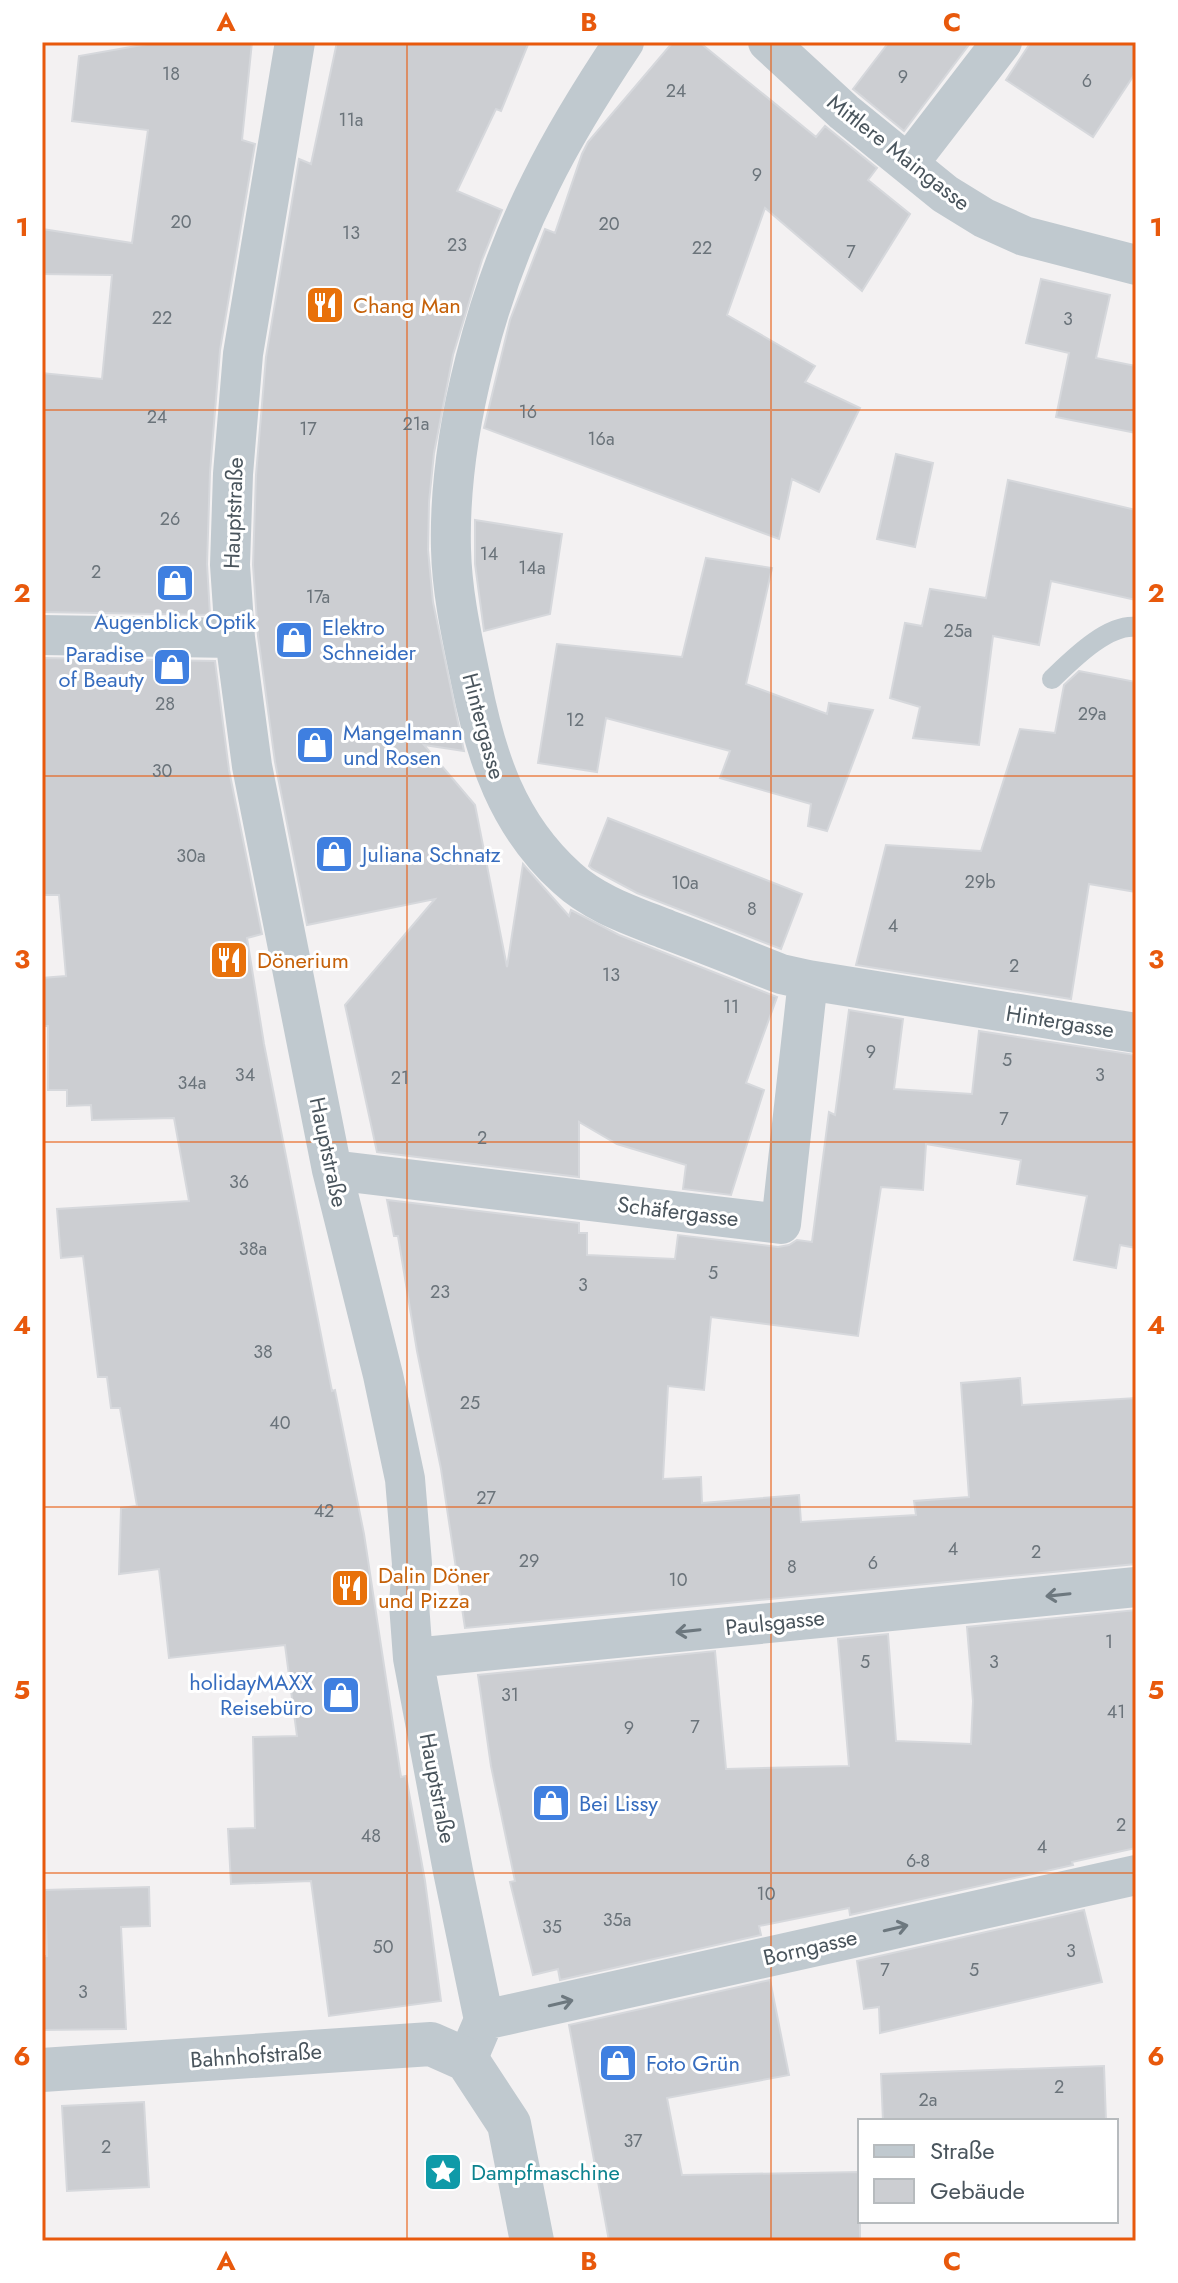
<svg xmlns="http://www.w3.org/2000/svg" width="1178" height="2283" font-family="Jost,sans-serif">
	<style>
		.building { fill: #ccced2; stroke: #d6d8dc; stroke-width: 2 }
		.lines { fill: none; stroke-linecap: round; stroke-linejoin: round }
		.service { stroke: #c0c9cf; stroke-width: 20 }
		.minor { stroke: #c0c9cf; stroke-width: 40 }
		.tertiary { stroke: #c0c9cf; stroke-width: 44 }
		.oneway { stroke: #6d787f }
		.grid { fill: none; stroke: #e8590c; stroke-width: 2; stroke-opacity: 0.55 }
		.labels { text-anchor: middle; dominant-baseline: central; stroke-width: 6; stroke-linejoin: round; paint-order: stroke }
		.number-label { font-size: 18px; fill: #6a737a }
		.street-label { font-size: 22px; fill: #4a555d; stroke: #fff }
		.food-label { font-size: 22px; fill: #c56008; stroke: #fff; text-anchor: start }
		.shop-label { font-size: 22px; fill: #366cbe; stroke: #fff; text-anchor: start }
		.culture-label { font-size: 22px; fill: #0d838f; stroke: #fff; text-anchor: start }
		.neatline { fill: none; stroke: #e8590c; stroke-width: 3 }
		.grid-label { font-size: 26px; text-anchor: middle; font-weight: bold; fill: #e8590c }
	</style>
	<rect width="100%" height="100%" fill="#f3f1f2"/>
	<!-- building -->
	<path class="building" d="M159,42H252L242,140L255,144L220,350L210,472L207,564L210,615L42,612V373L102,379L112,275L42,274V229L132,243L148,130L72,121L79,56Z
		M337,42H529L501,111L496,109L457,191L502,210L482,260L453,355L434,453L429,502L428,550L433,602L464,751L424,745L475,805L507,967L523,864L569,916L571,910L619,935L777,997L746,1083L764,1090L731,1195L683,1189L686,1165L617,1144L579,1122V1177L377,1152L345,1005L435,899L307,925L275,762L258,636L253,565L256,475L266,357L299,159L311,164Z
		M673,42H699L816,137L825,126L877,168L868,180L910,214L862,291L765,208L727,315L815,366L805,382L860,408L819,492L792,479L779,539L484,428L510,320L545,229L555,233L582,154L588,142Z
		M889,42H971L904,131L853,89Z
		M1031,42H1136V72L1093,137L1006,80Z
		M1041,279L1110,295L1096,358L1136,366V433L1056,417L1069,353L1026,343Z
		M896,454L933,463L915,547L877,539Z
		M1008,480L1136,510V600L1051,581L1039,645L993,636L979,745L913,738L920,707L890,698L905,623L922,626L930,589L986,598Z
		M475,520L562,534L550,614L484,631L475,564Z
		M706,558L772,568L746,684L827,714L829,703L873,710L827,831L808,826L811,804L720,778L730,751L606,718L597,772L538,763L557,644L682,657Z
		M42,658L215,661L229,770L262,934L247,938L264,1044L332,1391L335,1390L364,1534L401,1777L406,1776L425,1881L441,2001L329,2016L311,1881L231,1884L228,1829L255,1828L253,1737L297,1736L285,1645L169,1658L159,1569L119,1574L121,1508L137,1506L120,1408H111L107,1377H98L83,1256L61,1258L57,1209L189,1201L174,1118L92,1120L91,1105L67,1106V1090H48V1026H42V978L66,976L59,895H42Z
		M1079,671L1136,682V892L1089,884L1071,999L856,965L886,845L981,851L1020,729L1055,733L1064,685Z
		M608,818L802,894L781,949L637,893L592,869L589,866Z
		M849,1010L903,1019L894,1089L972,1094L979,1031L1136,1055V1248L1120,1245L1116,1268L1074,1260L1087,1196L1017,1184L1021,1160L926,1144L923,1190L881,1187L858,1336L711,1317L704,1390L668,1386L663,1479L701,1477L702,1503L799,1495L801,1522L916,1515L914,1501L969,1497L961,1383L1020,1378L1022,1405L1136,1398V1564L465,1628L441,1469L417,1351L398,1236H394L387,1200L579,1223V1233H587V1255L675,1259L678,1235L778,1247L789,1245L797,1240L812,1242L829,1112L835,1115Z
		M1136,1610V1848L1072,1862L1073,1865L850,1915L849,1908L759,1926L761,1935L560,1980L558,1969L533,1975L510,1882L515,1881L491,1766L478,1675L715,1651L726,1769L849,1766L838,1639L888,1634L896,1741L971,1744L973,1701L967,1627Z
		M149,1887L150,1926L121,1927L126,2029L42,2030V1956H47L45,1890Z
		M1084,1910L1102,1982L880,2033L879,2007L864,2009L857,1961Z
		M770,1980L789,2075L667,2098L682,2175L860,2172V2241H609L569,2025Z
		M1104,2066L1106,2121H883L881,2074Z
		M144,2102L149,2187L67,2191L62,2106Z"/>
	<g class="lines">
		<!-- service -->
		<path class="service" d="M1052,679C1072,660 1107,624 1136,627"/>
		<!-- minor -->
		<path class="minor" d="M295,42L243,354L233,474L230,565L235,638L252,766L332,1170L383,1375L405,1479L412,1564L409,1604L413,1658L453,1871L484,2020L467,2060
			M624,42C594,87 565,133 541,182C488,287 448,432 451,549C452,594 462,637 471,681C486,757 507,824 567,878C595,904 633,916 668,930C706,944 743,959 781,974L808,980L1136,1033
			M768,42L844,112L945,194L984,218L1024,236L1136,265
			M908,164L1002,42
			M42,635L235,638
			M332,1170L781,1224L808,980
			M413,1658L1136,1587
			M484,2020L1136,1875"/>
		<!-- tertiary -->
		<path class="tertiary" d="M42,2070L431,2044L467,2060L509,2124L532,2241"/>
	</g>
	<!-- one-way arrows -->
	<defs><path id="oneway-shaft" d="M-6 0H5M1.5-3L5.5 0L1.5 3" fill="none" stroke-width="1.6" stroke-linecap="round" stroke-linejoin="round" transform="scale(2)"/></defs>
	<g class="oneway">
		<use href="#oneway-shaft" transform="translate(1058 1595) rotate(174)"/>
		<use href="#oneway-shaft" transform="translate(688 1631) rotate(174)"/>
		<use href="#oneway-shaft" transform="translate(896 1928) rotate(-13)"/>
		<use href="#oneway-shaft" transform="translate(561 2003) rotate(-13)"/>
	</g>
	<!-- grid -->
	<path class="grid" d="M407,42V2241M771,42V2241M42,410H1136M42,776H1136M42,1142H1136M42,1507H1136M42,1873H1136"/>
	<!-- icons -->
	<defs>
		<g id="restaurant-square" transform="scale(2)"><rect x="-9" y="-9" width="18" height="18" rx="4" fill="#e8710a" stroke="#fff"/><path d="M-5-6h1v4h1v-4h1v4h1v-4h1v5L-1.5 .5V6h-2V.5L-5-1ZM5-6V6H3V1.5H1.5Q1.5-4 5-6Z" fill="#fff"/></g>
		<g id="shop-square" transform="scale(2)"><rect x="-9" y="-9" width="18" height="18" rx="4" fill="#3f7fe0" stroke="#fff"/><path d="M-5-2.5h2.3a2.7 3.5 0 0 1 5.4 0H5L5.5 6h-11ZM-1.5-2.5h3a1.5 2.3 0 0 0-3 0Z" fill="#fff"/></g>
		<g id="sight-square" transform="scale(2)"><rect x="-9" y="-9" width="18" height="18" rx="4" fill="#0f9aa8" stroke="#fff"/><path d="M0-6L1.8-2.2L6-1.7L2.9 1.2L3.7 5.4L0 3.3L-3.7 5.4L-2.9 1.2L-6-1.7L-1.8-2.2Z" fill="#fff"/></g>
	</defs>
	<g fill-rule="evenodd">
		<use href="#restaurant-square" x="325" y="305"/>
		<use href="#shop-square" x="175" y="583"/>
		<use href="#shop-square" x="294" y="640"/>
		<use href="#shop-square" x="172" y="667"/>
		<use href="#shop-square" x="315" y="745"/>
		<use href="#shop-square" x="334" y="854"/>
		<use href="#restaurant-square" x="229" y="960"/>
		<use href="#restaurant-square" x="350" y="1588"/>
		<use href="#shop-square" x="341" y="1695"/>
		<use href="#shop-square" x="551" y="1803"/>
		<use href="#shop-square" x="618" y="2063"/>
		<use href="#sight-square" x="443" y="2172"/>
	</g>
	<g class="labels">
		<!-- number labels -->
		<g class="number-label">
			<text x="171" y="74">18</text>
			<text x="903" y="77">9</text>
			<text x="1087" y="81">6</text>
			<text x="676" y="91">24</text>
			<text x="351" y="120">11a</text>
			<text x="757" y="175">9</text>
			<text x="181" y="222">20</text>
			<text x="609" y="224">20</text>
			<text x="351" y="233">13</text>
			<text x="457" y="245">23</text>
			<text x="702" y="248">22</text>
			<text x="851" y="252">7</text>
			<text x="162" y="318">22</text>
			<text x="1068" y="319">3</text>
			<text x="528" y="412">16</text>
			<text x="157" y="417">24</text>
			<text x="416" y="424">21a</text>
			<text x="308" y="429">17</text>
			<text x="601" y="439">16a</text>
			<text x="170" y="519">26</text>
			<text x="489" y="554">14</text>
			<text x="532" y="568">14a</text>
			<text x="96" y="572">2</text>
			<text x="318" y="597">17a</text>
			<text x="958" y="631">25a</text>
			<text x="165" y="704">28</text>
			<text x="1092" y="714">29a</text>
			<text x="575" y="720">12</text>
			<text x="162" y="771">30</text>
			<text x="191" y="856">30a</text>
			<text x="980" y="882">29b</text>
			<text x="685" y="883">10a</text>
			<text x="752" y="909">8</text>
			<text x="893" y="926">4</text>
			<text x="1014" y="966">2</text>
			<text x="611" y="975">13</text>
			<text x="731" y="1007">11</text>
			<text x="871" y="1052">9</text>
			<text x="1007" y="1060">5</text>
			<text x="245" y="1075">34</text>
			<text x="1100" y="1075">3</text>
			<text x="400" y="1078">21</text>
			<text x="192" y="1083">34a</text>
			<text x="1004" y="1119">7</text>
			<text x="482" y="1138">2</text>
			<text x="239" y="1182">36</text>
			<text x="253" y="1249">38a</text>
			<text x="713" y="1273">5</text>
			<text x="583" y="1285">3</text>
			<text x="440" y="1292">23</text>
			<text x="263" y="1352">38</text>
			<text x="470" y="1403">25</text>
			<text x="280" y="1423">40</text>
			<text x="486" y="1498">27</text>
			<text x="324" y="1511">42</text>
			<text x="953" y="1549">4</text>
			<text x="1036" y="1552">2</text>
			<text x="529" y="1561">29</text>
			<text x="873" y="1563">6</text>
			<text x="792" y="1567">8</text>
			<text x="678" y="1580">10</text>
			<text x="1109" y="1642">1</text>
			<text x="865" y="1662">5</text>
			<text x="994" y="1662">3</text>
			<text x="510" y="1695">31</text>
			<text x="1116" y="1712">41</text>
			<text x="695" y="1727">7</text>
			<text x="629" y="1728">9</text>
			<text x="1121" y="1825">2</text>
			<text x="371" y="1836">48</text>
			<text x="1042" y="1847">4</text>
			<text x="918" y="1861">6-8</text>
			<text x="766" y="1894">10</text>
			<text x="617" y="1920">35a</text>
			<text x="552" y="1927">35</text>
			<text x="383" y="1947">50</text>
			<text x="1071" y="1951">3</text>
			<text x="885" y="1970">7</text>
			<text x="974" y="1970">5</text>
			<text x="83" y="1992">3</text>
			<text x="1059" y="2087">2</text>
			<text x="928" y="2100">2a</text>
			<text x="633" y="2141">37</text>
			<text x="106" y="2147">2</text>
		</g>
		<!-- street labels -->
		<g class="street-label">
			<text transform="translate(899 152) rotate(38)">Mittlere Maingasse</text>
			<text transform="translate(233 513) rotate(-88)">Hauptstraße</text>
			<text transform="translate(484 726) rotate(75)">Hintergasse</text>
			<text transform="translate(1060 1021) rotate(9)">Hintergasse</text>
			<text transform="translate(329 1152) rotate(78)">Hauptstraße</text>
			<text transform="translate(678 1211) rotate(7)">Schäfergasse</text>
			<text transform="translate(775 1622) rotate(-6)">Paulsgasse</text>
			<text transform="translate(438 1788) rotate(79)">Hauptstraße</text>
			<text transform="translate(810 1947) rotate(-13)">Borngasse</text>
			<text transform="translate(256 2055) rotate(-4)">Bahnhofstraße</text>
		</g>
		<!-- food labels -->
		<g class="food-label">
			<text x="353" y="305">Chang Man</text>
			<text x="257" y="960">Dönerium</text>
			<text x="378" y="1575">Dalin Döner<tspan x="378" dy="25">und Pizza</tspan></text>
		</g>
		<!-- shop labels -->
		<g class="shop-label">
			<text x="175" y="621" text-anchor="middle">Augenblick Optik</text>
			<text x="322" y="627">Elektro<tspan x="322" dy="25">Schneider</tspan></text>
			<text x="144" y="654" text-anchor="end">Paradise<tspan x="144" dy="25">of Beauty</tspan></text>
			<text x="343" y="732">Mangelmann<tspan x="343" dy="25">und Rosen</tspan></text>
			<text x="362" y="854">Juliana Schnatz</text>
			<text x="313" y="1682" text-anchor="end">holidayMAXX<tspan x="313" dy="25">Reisebüro</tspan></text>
			<text x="579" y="1803">Bei Lissy</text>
			<text x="646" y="2063">Foto Grün</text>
		</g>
		<!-- culture labels -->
		<g class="culture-label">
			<text x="471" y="2172">Dampfmaschine</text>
		</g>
	</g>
	<!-- border -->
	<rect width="1178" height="2283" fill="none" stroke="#ffffff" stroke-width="88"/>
	<!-- legend -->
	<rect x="858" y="2119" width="260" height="104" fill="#ffffff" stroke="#b7bbbe" stroke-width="2"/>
	<rect x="874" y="2145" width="40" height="12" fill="#c0c9cf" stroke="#b7bbbe" stroke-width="2"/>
	<text x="930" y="2159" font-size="24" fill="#4a555d">Straße</text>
	<rect x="874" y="2179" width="40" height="24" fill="#ccced2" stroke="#b7bbbe" stroke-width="2"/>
	<text x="930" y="2199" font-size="24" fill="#4a555d">Gebäude</text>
	<rect x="44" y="44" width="1090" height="2195" class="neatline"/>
	<g class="grid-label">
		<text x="226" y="31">A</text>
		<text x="589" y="31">B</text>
		<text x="952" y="31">C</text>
		<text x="22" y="236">1</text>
		<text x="1156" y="236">1</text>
		<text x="22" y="602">2</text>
		<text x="1156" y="602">2</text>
		<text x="22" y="968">3</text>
		<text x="1156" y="968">3</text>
		<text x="22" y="1334">4</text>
		<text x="1156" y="1334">4</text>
		<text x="22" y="1699">5</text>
		<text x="1156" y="1699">5</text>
		<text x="22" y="2065">6</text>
		<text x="1156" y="2065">6</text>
		<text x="226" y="2270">A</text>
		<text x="589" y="2270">B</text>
		<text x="952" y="2270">C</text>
	</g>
</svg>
